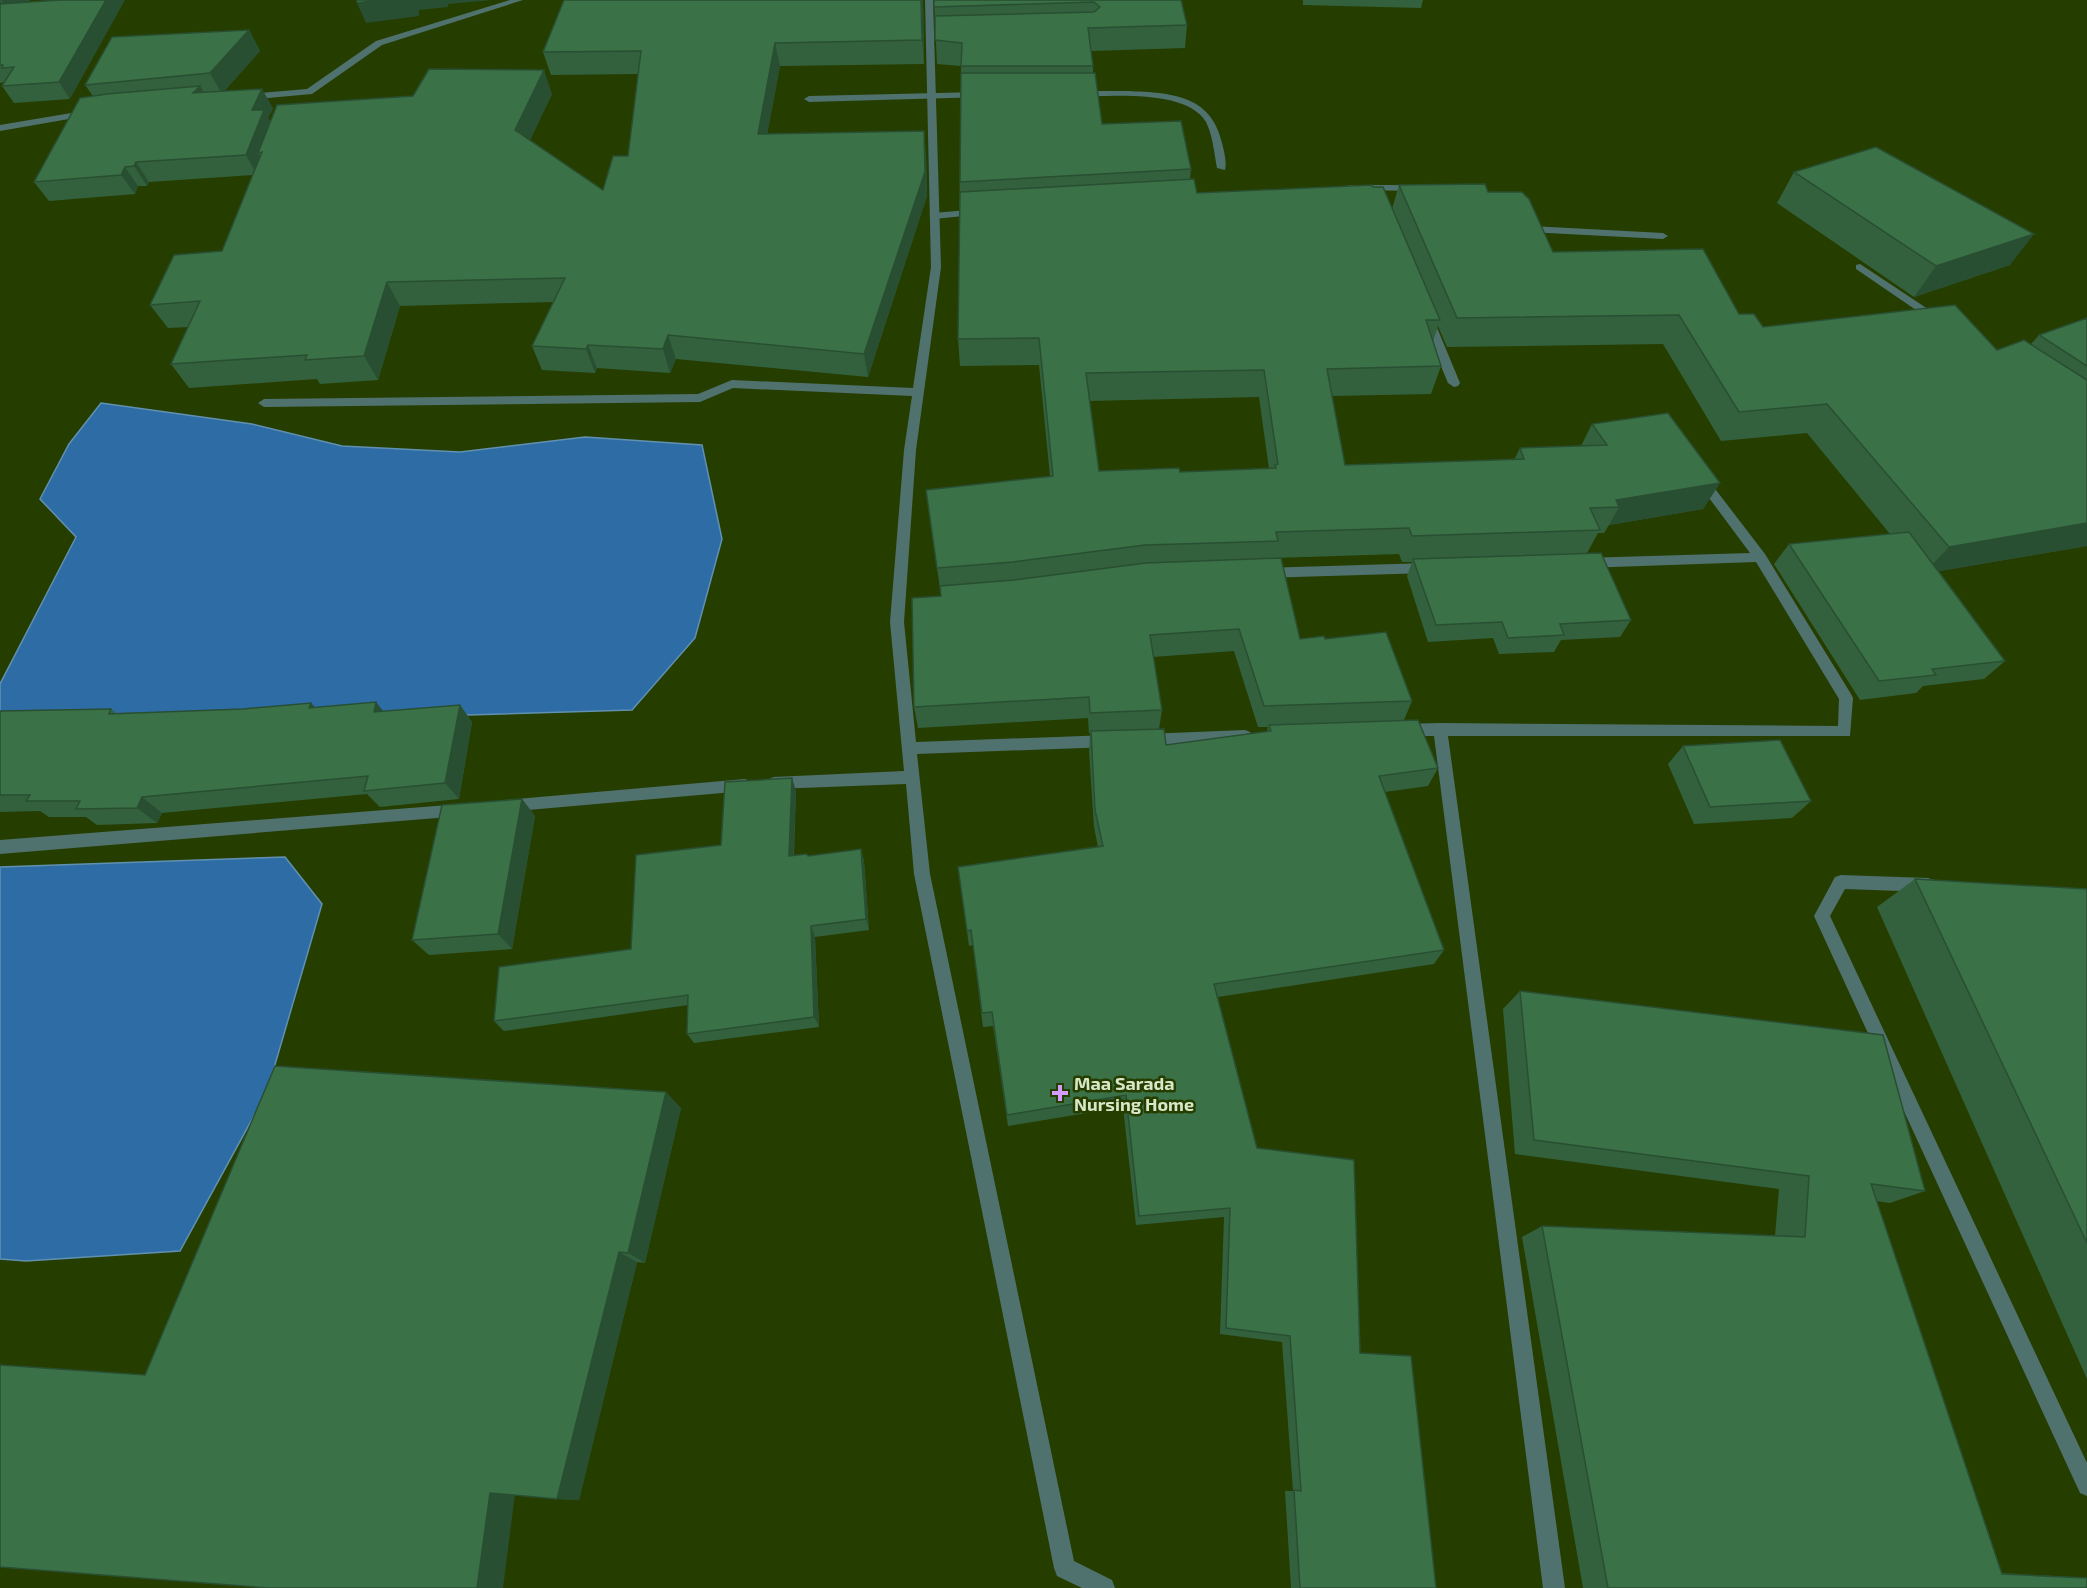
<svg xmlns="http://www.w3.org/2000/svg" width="2087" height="1588" font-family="'Exo 2',sans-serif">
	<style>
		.water { fill: #2e6ca5; stroke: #6191b0; stroke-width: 1.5 }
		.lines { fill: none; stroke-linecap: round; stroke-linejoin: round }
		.lane { fill: #50726f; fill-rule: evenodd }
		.street { fill: #50726f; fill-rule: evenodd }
		.wall { fill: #33613d; fill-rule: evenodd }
		.shaded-wall { fill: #294f32 }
		.building { fill: #3b7147; stroke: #294f32; stroke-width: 1.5; fill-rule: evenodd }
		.poi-dot { fill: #d39cfd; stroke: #263d00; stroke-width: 2 }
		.labels { text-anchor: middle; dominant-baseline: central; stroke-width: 5; stroke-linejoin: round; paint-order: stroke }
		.poi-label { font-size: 18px; font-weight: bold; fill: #d7e7c8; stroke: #263d00; text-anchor: start }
	</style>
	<rect width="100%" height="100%" fill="#263d00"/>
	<!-- water -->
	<path class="water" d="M101,403L252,424L342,446L460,452L585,437L702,445L722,539L695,638L632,710L0,729V684L76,537L40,499L69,444Z
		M285,857L322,904L267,1092L180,1251L26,1261L0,1259V867Z"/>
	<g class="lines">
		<!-- lane -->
		<path class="lane" d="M1128,91C1170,93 1211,94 1222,143C1224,151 1227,162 1225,170L1217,168C1214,153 1213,136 1206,122C1187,89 1110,96 1077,97L1072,94L1077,91Z
			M981,92L986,95L984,97L809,102L804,99L809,96Z
			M1349,185H1419L1424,188L1419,191L1353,190L1348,187Z
			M979,209L984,212L983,214L934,219L929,216L934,213Z
			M1525,222L1531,226L1663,233L1668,236L1663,239L1528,232L1520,225Z
			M1427,315L1433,318L1460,383L1458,386L1454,387L1448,383L1421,318Z
			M1841,875L1928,878L1934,880L1936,885L1934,890L1928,892L1845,889L1830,916L2087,1463V1496L2080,1493L1814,916L1835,877Z"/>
		<!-- street -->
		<path class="street" d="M510,0H523L382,45L312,94L247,100L242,97L247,94L307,89L376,41Z
			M925,0H933L941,267L916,450L904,622L916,742L1110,735L1115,737L1117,741L1115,745L1110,747L917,754L930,874L1074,1561L1112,1580L1115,1588H1082L1057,1576L1054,1568L914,874L906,784L774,789L769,787L767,783L769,779L774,777L904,771L890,622L904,450L912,396L733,388L700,402L264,407L258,403L264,399L698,394L732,380L913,388L931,267Z
			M89,110L92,111V115L0,131V125Z
			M1860,264L1943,319V323H1935L1856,269V265Z
			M1702,476L1706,477L1765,554L1851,694L1853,698L1850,736H1448L1565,1588H1543L1434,736H1401L1396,734L1394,730L1396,726L1401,724L1440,723L1838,726L1839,699L1756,562L1584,568L1577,563L1584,558L1750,553L1698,483L1696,480Z
			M1428,563L1435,568L1428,573L1263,578L1256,573L1263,568Z
			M1245,730L1250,732L1252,736L1250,740L1245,742L1146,746L1141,744L1139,740L1141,736L1146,734Z
			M745,779L750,781L752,785L750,789L745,791L505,812L500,811L497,806L500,801L505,800Z
			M461,804L466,805L469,810L466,815L461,816L0,854V840Z"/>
	</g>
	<!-- wall -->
	<path class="wall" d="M0,0H30L28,2L70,99L14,103L2,86L4,82L0,83Z
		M564,0H923L924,64L780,66L767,134L926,154L927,196L868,377L676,359L670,373L597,368L595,373L542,370L532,346L553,302L400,306L378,380L320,384L317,379L189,388L171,364L188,327L168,328L150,305L222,251L253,175L149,182L147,186H138L135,194L49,201L34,182L93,96L85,85L249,30L260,51L224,91L273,108L268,118L270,121L552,94L530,140L603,190L628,156L638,74L551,75L543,52Z
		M934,0H1181L1187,25L1185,48L1091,51L1093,66V73L1102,124L1191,169L1190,179L1197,193L1373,187L1392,209L1399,185L1488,192L1553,252L1739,314L1763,327L1997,350L2031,344L2039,335L2087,318V546L1939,571L2005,661L1984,679L1923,686L1916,693L1860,700L1774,564L1789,544L1890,534L1807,433L1721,441L1663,344L1447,347L1438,326L1433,342L1441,366L1431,394L1332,396L1345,465L1514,460L1520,448L1581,446L1592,424L1720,483L1703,509L1609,525L1604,533H1598L1587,553L1631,620L1620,637L1561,640L1554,652L1499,654L1493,638L1428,642L1407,576L1412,562H1402L1399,554L1274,558L1300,639H1325L1412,701L1404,720L1438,768L1428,786L1385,792L1444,950L1434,964L1218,997L1257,1148L1360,1353L1436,1588H1291L1285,1491H1293L1282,1342L1220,1334L1224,1217L1136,1225L1123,1107L1008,1126L993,1026L983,1027L973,945L969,946L958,867L1098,847L1094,827L1089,750L1090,733H1089L1088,718L918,728L914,707L941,596L926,490L1050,476L1039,365L960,366L958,339L961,66L937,64ZM1259,397L1269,469L1180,472L1099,471L1089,401ZM1234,651L1258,727H1268L1267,731L1166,745L1159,729L1162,710L1153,657Z
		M1303,0H1423L1421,8L1303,5Z
		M1794,172L2010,265L1914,297L1777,203Z
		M376,702L383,712L460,705L472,722L459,799L380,807L367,794L162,813L157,823L97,825L86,817H49L40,811L0,812V711L111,709L116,713L316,708Z
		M1683,746L1811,801L1792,818L1694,824L1668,764Z
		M796,791L794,855L808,856L861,849L864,861L869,930L815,937L819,1027L694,1043L687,1034L688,1005L504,1031L494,1021L631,949L721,845Z
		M522,799L535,816L512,949L429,955L412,940Z
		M1915,879L2087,889V1379L1877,907Z
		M1520,991L1925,1191L1890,1203L1876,1201L2002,1573L2087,1578V1588H1583L1522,1237L1542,1226L1775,1236L1779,1189L1515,1154L1503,1009Z
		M681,1108L645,1263L637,1262L579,1500L557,1499L145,1375Z"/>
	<!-- shaded-wall -->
	<path class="shaded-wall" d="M4,0H30L12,20L1,4Z
		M106,0H125L70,99L59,82Z
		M379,0H492L448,4V7L419,10V16L366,23L357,3Z
		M921,0H923L924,64L922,40Z
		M249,30L260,51L222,94L210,73Z
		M775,43L780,66L763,158L758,134Z
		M544,70L552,94L524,153L515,130Z
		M200,86L212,105L193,93Z
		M262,89L273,108L268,118L274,129L262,152L258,153L263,161L257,175L246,155L252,110Z
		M924,131L926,154L927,196L868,377L864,354Z
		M136,162L149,182L147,186L134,166Z
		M125,167L138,186L135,194L121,175Z
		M2034,234L2010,265L1914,297L1936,266Z
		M387,282L400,306L378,380L364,356Z
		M668,335L676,359L670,373L663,349Z
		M588,345L597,368L595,373L586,349Z
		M1720,483L1703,509L1609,525L1619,507L1616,500Z
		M2087,523V546L1923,574L1949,547Z
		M376,702L390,720L374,712Z
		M311,703L327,720L309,708Z
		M460,705L472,722L459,799L445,783Z
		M792,778L796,791L793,868L789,856Z
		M142,797L162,813L157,823L137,808Z
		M522,799L535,816L512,949L498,934Z
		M861,849L864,861L869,930L866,919Z
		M811,926L815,937L819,1027L814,1017Z
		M666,1092L681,1108L645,1263L628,1253Z
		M619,1252L637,1262L579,1500L557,1499Z
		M490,1493L515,1494L503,1588H477Z"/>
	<!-- building -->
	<path class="building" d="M0,0H4L1,4L60,0H106L59,82L2,86L14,67L2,68L3,65H0Z
		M357,0H379L357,3Z
		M564,0H921L922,40L775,43L758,134L924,131L925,172L864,354L668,335L663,349L588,345L586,349L532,346L565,278L387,282L364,356L305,360L307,355L171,364L200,301L150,305L174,255L222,251L262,152L258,153L277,105L413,96L429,69L544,70L515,130L603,190L613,156H628L641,51L543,52Z
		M934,0H1181L1187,25L1088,28L1093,66H961L962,43L935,40V16L1094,12L1100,7L1094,2L934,7Z
		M249,30L210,73L85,85L112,37Z
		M961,73H1095L1102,124L1181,121L1191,169L960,182Z
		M200,86L193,93L262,89L252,110H264L246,155L136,162L134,166L125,167L121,175L34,182L80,98L107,94Z
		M1876,147L2034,234L1936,266L1794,172Z
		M1194,179L1197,193L1372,185L1373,187H1383L1440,320H1426L1441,366L1327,369L1345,465L1524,459L1520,448L1607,445L1592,424L1668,413L1720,483L1616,500L1619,507L1590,508L1600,530L1412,536L1409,528L1276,532L1278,541L1145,545L1013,562L937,568L926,490L1053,476L1039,338L958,339L960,192ZM1264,370L1278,464L1275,465L1276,468L1180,472L1179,468L1099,471L1086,373Z
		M1485,184L1488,192H1522L1529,199L1553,252L1703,249L1739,314H1754L1763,327L1955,305L1997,350L2024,340L2087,380V523L1949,547L1827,404L1739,412L1679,315L1457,318L1399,185Z
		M2087,318V366L2039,335Z
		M1909,532L2005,661L1932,669L1936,675L1879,681L1789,544Z
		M1601,553L1631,620L1560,624L1564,635L1508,638L1502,622L1436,625L1413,559Z
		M1281,558L1300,639L1324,636L1325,639L1386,632L1412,701L1264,706L1239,629L1150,635L1162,710L1090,713L1089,697L914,707L912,598L941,596L940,586L1014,580L1146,563Z
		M376,702L374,712L460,705L445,783L364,791L368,776L142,797L137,808L76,809L80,801H26L30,795H0V711L111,709L109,714L243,709L311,703L309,708Z
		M1418,720L1438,768L1379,776L1444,950L1214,984L1257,1148L1354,1160L1360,1353L1411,1356L1436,1588H1300L1294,1490L1301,1491L1290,1336L1226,1328L1230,1208L1139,1216L1126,1095L1007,1115L992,1012L982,1013L971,930L967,931L958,867L1103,846L1095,810L1091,731L1164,729L1166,745L1271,731L1269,725Z
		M1780,740L1811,801L1710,807L1683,746Z
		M792,778L789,856L807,854L808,856L861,849L866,919L811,926L814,1017L687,1034L688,995L494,1021L499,967L631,949L636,855L721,845L725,782Z
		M522,799L498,934L412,940L442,805Z
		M1915,879L2087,889V1243Z
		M1520,991L1883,1035L1925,1191L1871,1184L2002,1574L2087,1578V1588H1608L1542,1226L1805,1237L1809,1176L1534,1140Z
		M275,1066L666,1092L628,1253L619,1252L557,1499L490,1493L477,1588H268L0,1567V1365L145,1375Z"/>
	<!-- markers -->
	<path class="poi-dot" d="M1057 1084h6v6h6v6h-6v6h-6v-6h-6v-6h6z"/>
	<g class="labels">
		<!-- poi labels -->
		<g class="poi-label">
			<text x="1074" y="1083">Maa Sarada<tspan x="1074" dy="21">Nursing Home</tspan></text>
		</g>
	</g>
</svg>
